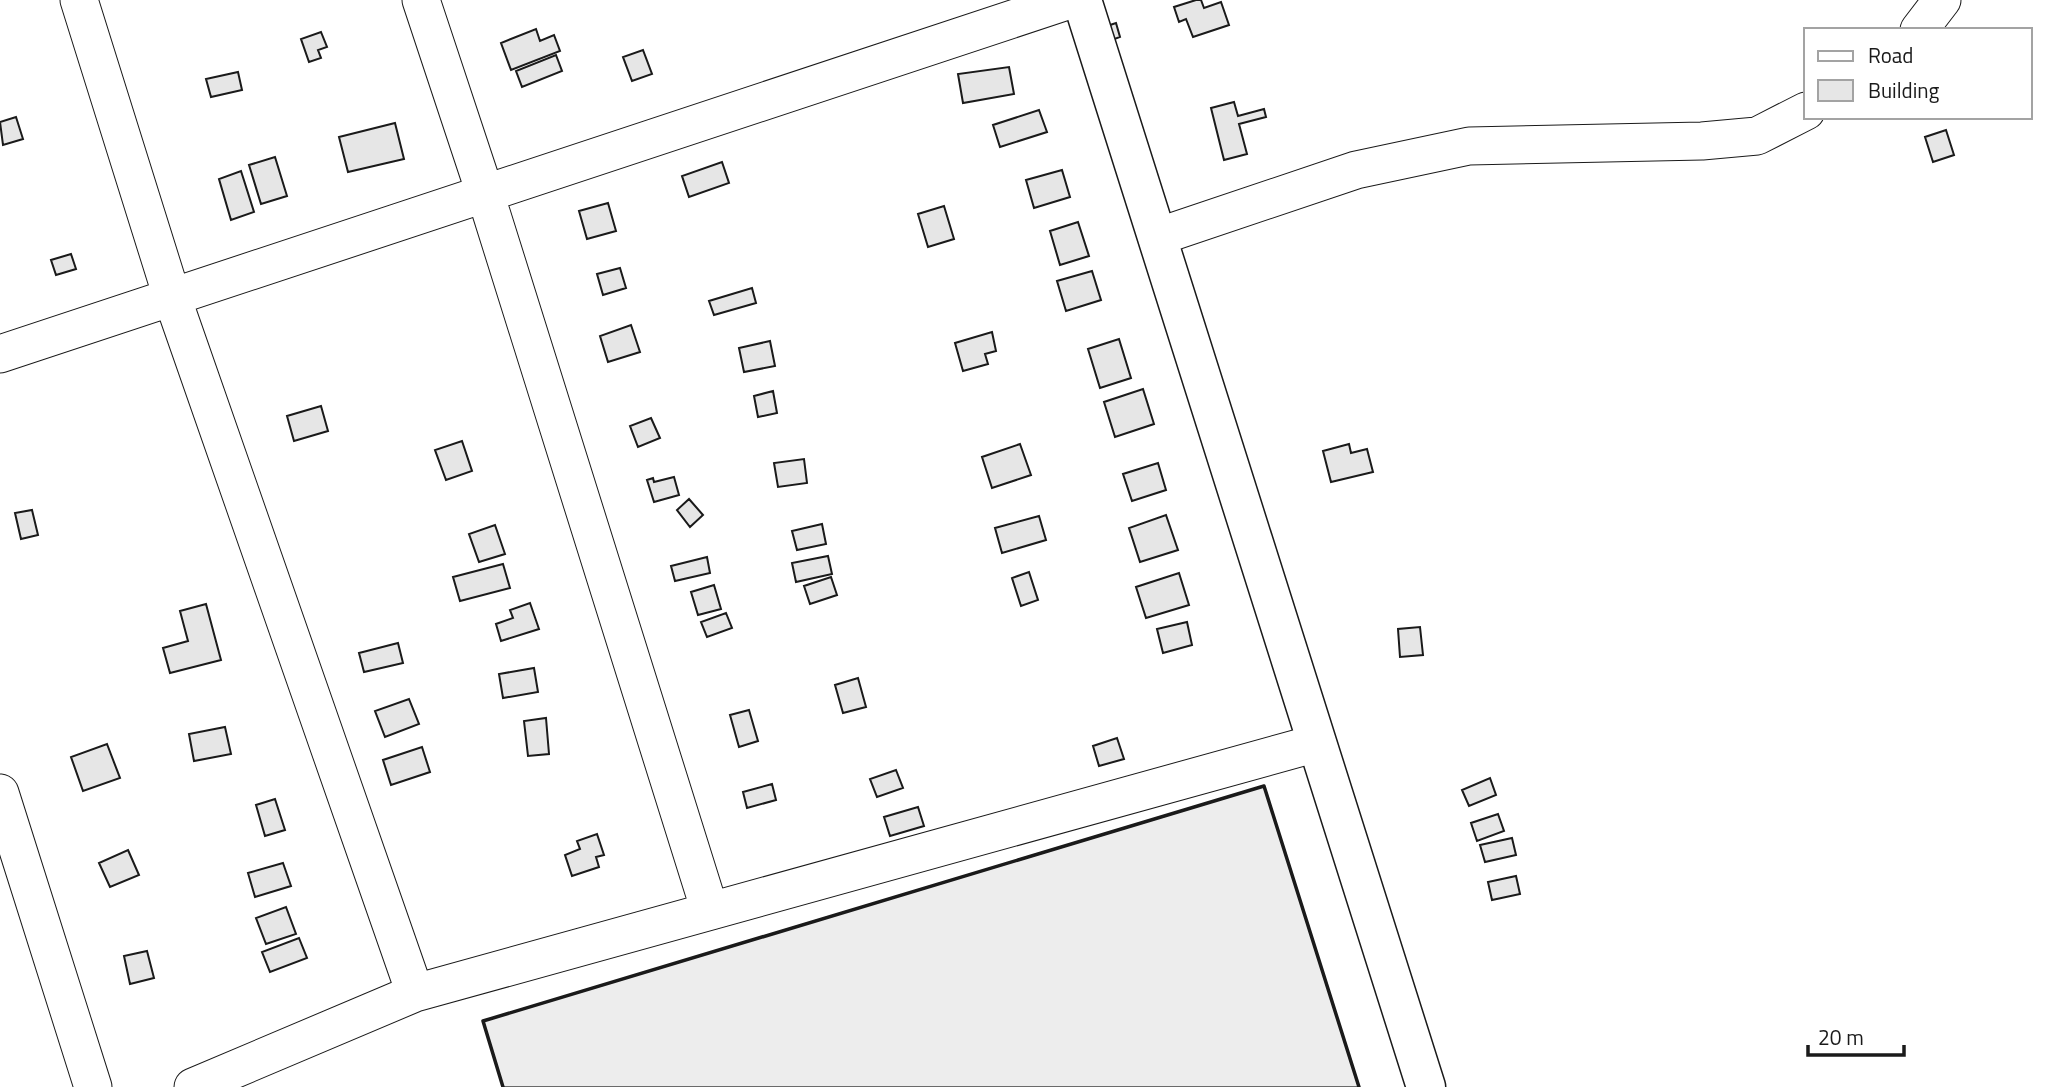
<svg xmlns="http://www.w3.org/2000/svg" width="2060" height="1087" font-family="'Titillium Web',sans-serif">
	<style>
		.built { fill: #ededed; stroke: #6a6a6a; stroke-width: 2 }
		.building { fill: #e6e6e6; stroke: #1a1a1a; stroke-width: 2 }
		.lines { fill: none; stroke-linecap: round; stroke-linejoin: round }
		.minor-casing { stroke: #1a1a1a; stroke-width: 39 }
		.major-casing { stroke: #1a1a1a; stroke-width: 41 }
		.minor { stroke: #fff; stroke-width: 37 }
		.major { stroke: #fff; stroke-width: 38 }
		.wall { stroke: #1a1a1a; stroke-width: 3.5 }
	</style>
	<rect width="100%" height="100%" fill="#fff"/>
	<!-- built -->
	<path class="built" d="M1264,786L1359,1087H503L483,1021Z"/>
	<!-- building -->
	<path class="building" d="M1196,0H1201L1204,8L1221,2L1229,25L1193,37L1186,19L1179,22L1174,7Z
		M1116,23L1120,37L1112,40L1107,26Z
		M536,29L540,41L554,35L560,51L511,70L501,43Z
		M321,32L327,47L318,50L321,58L309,62L301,39Z
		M643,50L652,74L632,81L623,57Z
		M556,55L562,71L522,87L516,71Z
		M1009,67L1014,94L963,103L958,74Z
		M238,72L242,90L211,97L206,79Z
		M1234,102L1238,116L1264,109L1266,117L1239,124L1247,154L1224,160L1211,108Z
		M1039,110L1047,132L1000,147L993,125Z
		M16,117L23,139L3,145L0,122Z
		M395,123L404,159L348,172L339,137Z
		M1946,130L1954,155L1933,162L1925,137Z
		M275,157L287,196L261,204L249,165Z
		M722,162L729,183L689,197L682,176Z
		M1062,170L1070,197L1034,208L1026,180Z
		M241,171L254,212L231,220L219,179Z
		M608,203L616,231L587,239L579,211Z
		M944,206L954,239L928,247L918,214Z
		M1078,222L1089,256L1060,265L1050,231Z
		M71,254L76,269L56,275L51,260Z
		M620,268L626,288L603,295L597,274Z
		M1092,271L1101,300L1066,311L1057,281Z
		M752,288L756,303L714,315L709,301Z
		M631,325L640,352L608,362L600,336Z
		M992,332L996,351L985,354L988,364L963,371L955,343Z
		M1119,339L1131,378L1100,388L1088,349Z
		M770,341L775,366L744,372L739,348Z
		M1143,389L1154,424L1115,437L1104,402Z
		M773,391L777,413L758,417L754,396Z
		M321,406L328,431L294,441L287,416Z
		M651,418L660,438L638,447L630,426Z
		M462,441L472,471L446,480L435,450Z
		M1020,444L1031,475L992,488L982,457Z
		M1349,444L1351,453L1367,449L1373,472L1331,482L1323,451Z
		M804,459L807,483L778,487L774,463Z
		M1158,463L1166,490L1132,501L1123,474Z
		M674,477L679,495L654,502L647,480L653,478L654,482Z
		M689,499L703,515L690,527L677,510Z
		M32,510L38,535L21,539L15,513Z
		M1166,515L1178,550L1140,562L1129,528Z
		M1039,516L1046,540L1002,553L995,528Z
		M822,524L826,544L797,550L792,531Z
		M495,525L505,554L479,562L469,534Z
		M828,556L832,574L796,582L792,563Z
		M707,557L710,573L675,581L671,566Z
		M503,564L510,588L460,601L453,577Z
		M1029,572L1038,600L1021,606L1012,578Z
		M1179,573L1189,605L1146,618L1136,587Z
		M831,577L837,595L810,604L804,586Z
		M714,585L721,609L698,615L691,592Z
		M530,603L539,629L501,641L496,624L513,618L510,610Z
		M206,604L221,660L170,673L163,648L188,641L180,611Z
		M726,613L732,628L707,637L701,622Z
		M1187,622L1192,645L1163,653L1157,629Z
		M1420,627L1423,655L1400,657L1398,629Z
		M398,643L403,663L364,672L359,653Z
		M534,668L538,692L503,698L499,674Z
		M858,678L866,707L843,713L835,685Z
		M409,699L419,724L385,737L375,711Z
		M749,710L758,741L739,747L730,715Z
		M546,718L549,754L528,756L524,721Z
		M225,727L231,754L194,761L189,734Z
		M1117,738L1124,759L1099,766L1093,746Z
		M107,744L120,778L83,791L71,757Z
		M422,747L430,772L391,785L383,760Z
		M896,770L903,788L877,797L870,779Z
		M1490,778L1496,795L1469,806L1462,790Z
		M772,784L776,800L747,808L743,792Z
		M275,799L285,830L265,836L256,805Z
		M918,807L924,826L890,836L884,817Z
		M1498,814L1504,831L1477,841L1471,823Z
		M597,834L604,855L596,857L599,867L572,876L565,855L580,849L577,841Z
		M1512,838L1516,855L1485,862L1480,845Z
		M128,850L139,875L110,887L99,863Z
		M283,863L291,886L255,897L248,873Z
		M1516,876L1520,894L1492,900L1488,882Z
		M286,907L296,934L266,944L256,918Z
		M299,938L307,958L270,972L262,952Z
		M147,951L154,978L130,984L124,956Z"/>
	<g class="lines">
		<!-- minor casing -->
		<g class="minor-casing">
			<path id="minor" d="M79,0L172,297L415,993
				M421,0L485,193L710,911
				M1919,30L1942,0
				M1157,237L1356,170L1469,146L1702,141L1757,136L1806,111
				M0,354L1070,0
				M0,793L93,1087
				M193,1087L415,993L1317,743"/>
		</g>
		<!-- major casing -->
		<g class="major-casing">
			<path id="major" d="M1082,0L1426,1087"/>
		</g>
		<!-- minor -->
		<use href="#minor" class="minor"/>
		<!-- major -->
		<use href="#major" class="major"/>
		<!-- wall -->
		<path class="wall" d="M503,1087L483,1021L1264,786L1359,1087"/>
	</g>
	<!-- legend -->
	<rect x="1804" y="28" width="228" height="91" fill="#ffffff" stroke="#a3a3a3" stroke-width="2"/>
	<rect x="1818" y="51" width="35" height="10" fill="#ffffff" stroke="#a3a3a3" stroke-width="2"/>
	<text x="1868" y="63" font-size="21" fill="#1a1a1a">Road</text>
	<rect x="1818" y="80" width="35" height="21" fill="#e6e6e6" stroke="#a3a3a3" stroke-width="2"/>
	<text x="1868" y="98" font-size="21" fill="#1a1a1a">Building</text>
	<!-- scale -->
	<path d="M1808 1045v10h96v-10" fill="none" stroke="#1a1a1a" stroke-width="3.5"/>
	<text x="1818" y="1045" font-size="21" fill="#1a1a1a" stroke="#ffffff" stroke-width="5" paint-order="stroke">20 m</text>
</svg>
